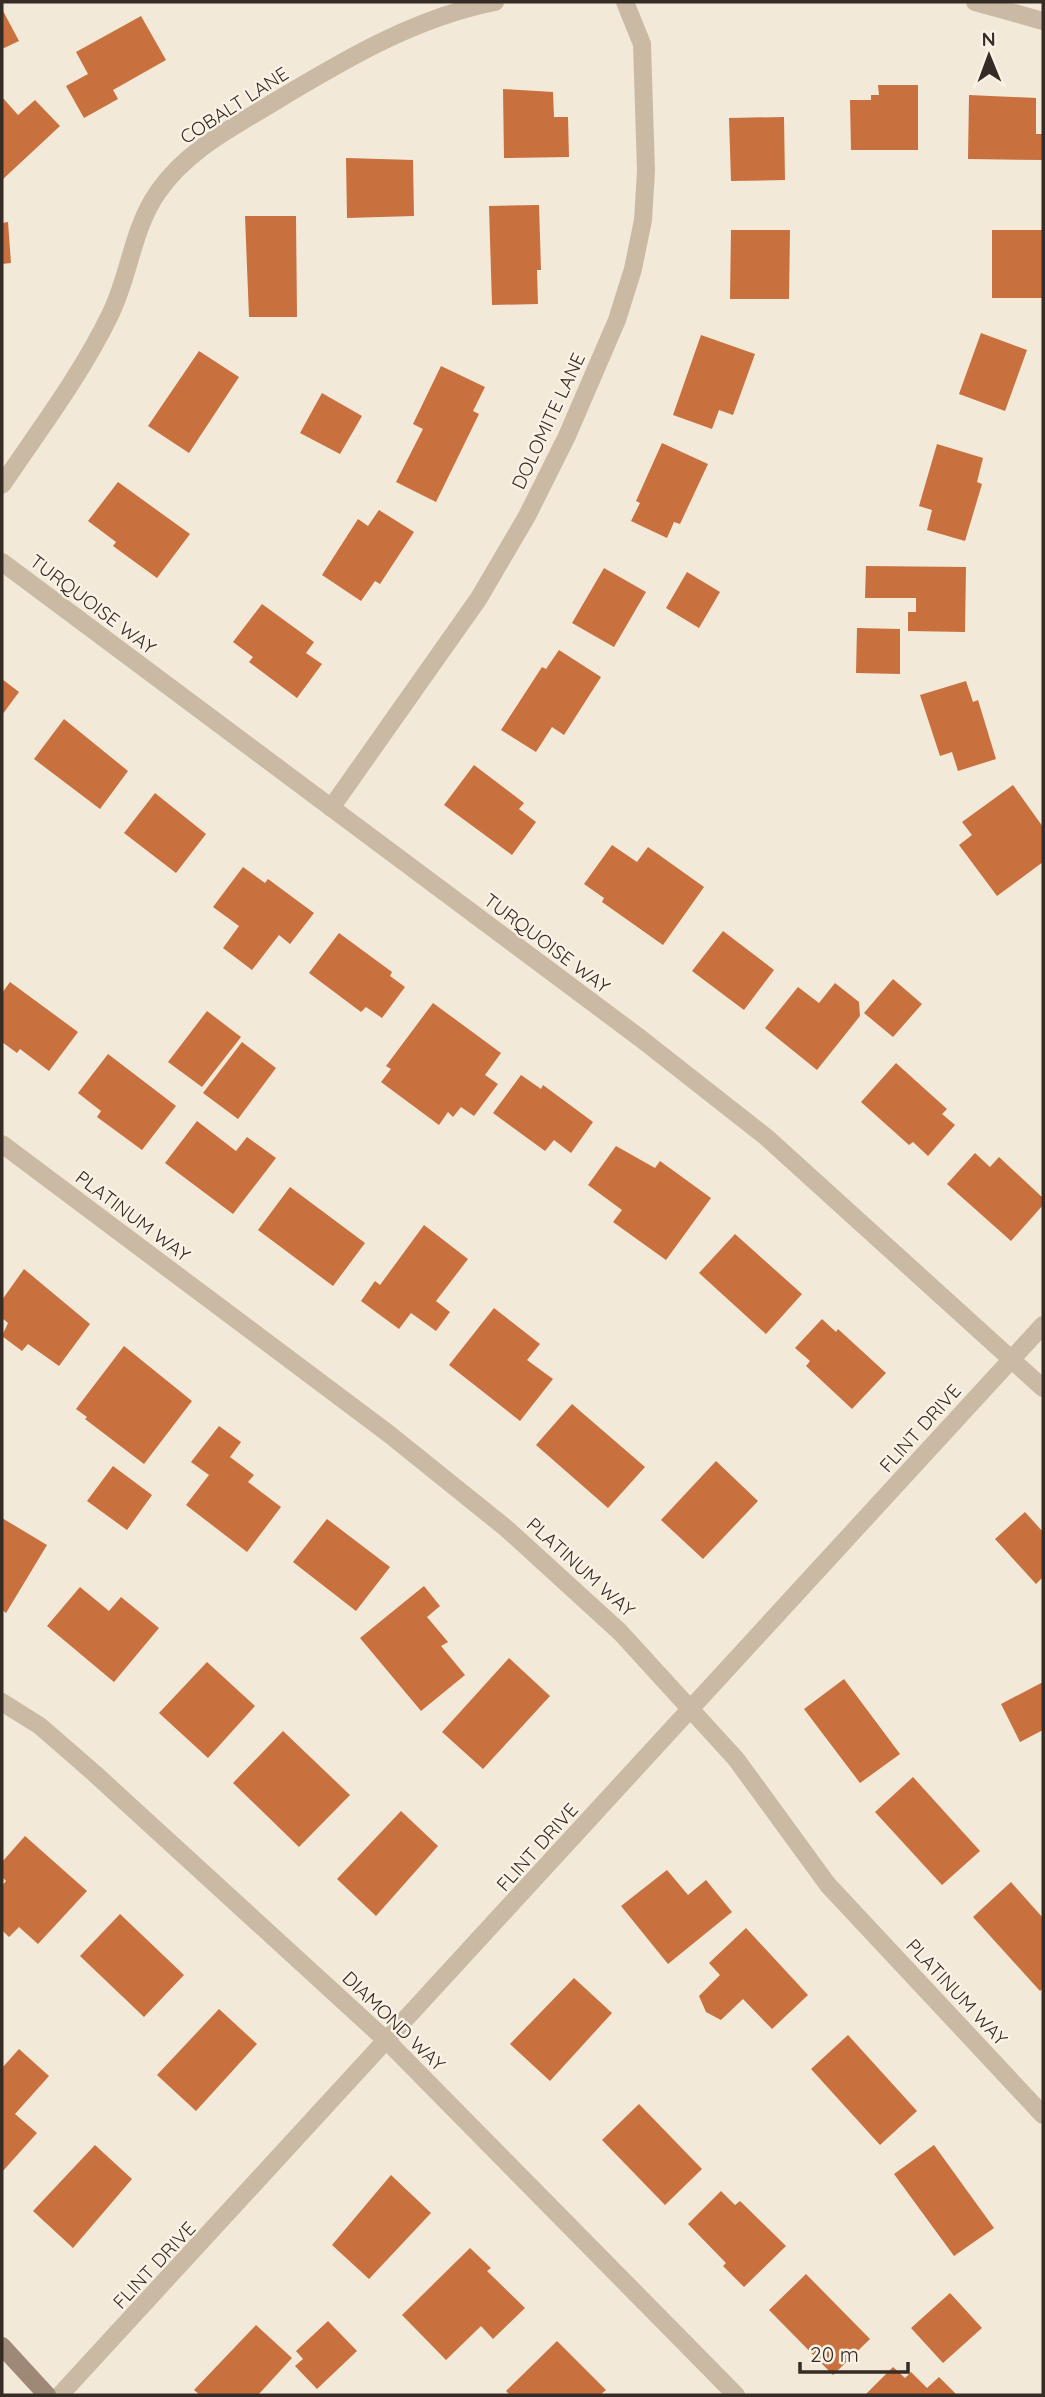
<svg xmlns="http://www.w3.org/2000/svg" width="1045" height="2397" font-family="Quicksand,sans-serif">
	<style>
		.building { fill: #c9703f }
		.lines { fill: none; stroke-linecap: round; stroke-linejoin: round }
		.street { stroke: #cabaa4; stroke-width: 18 }
		.secondary { stroke: #9e8976; stroke-width: 18 }
		.labels { text-anchor: middle; dominant-baseline: central; stroke-width: 5; stroke-linejoin: round; paint-order: stroke }
		.street-label { font-size: 19px; fill: #352c26; stroke: #faf2e5 }
	</style>
	<rect width="100%" height="100%" fill="#f2e9d8"/>
	<!-- building -->
	<path class="building" d="M2,9L19,41L2,49Z
		M141,16L166,60L113,90L118,99L84,118L66,86L88,74L76,52Z
		M878,85H918V150H851L850,100H871V95H879Z
		M503,89L553,92L554,117H568L569,157L504,158Z
		M969,95L1036,98V134H1043V160L968,159Z
		M2,97L18,115L35,100L60,126L2,180Z
		M784,117L785,180L731,181L729,118Z
		M346,158L413,160L414,216L347,218Z
		M539,205L541,270H537L538,304L492,305L489,206Z
		M245,216H296L297,317H249Z
		M8,222L11,263L2,264V223Z
		M731,230H790L789,299H730Z
		M992,230H1043V298H992Z
		M981,333L1027,350L1005,411L959,394Z
		M701,335L755,354L733,415L719,410L712,429L673,415Z
		M199,351L239,377L189,453L148,426Z
		M441,366L485,387L473,411L479,414L436,502L396,482L423,429L413,424Z
		M322,393L362,416L340,454L300,433Z
		M662,443L708,464L680,524L674,522L667,538L631,521L640,503L636,501Z
		M937,444L983,458L977,482L982,484L965,541L927,530L932,510L919,506Z
		M118,482L190,534L157,578L113,546L116,542L88,521Z
		M379,510L414,532L380,584L375,581L361,601L322,575L358,519L368,526Z
		M866,566L966,567L965,632L908,631V612H916V598H865Z
		M604,568L646,592L614,647L572,623Z
		M687,572L720,592L699,628L666,608Z
		M262,604L314,642L306,653L322,664L297,698L249,662L253,657L233,642Z
		M857,628L900,629V674L856,673Z
		M559,650L601,677L564,735L552,727L536,752L501,730L542,667L546,669Z
		M2,679L19,692L2,715Z
		M966,681L973,702L978,700L996,759L958,771L952,752L940,756L920,695Z
		M64,719L128,771L100,809L34,759Z
		M474,765L524,803L519,809L536,822L512,855L444,805Z
		M1013,785L1043,827V862L997,896L959,845L972,835L962,822Z
		M155,793L206,834L176,873L124,833Z
		M612,845L637,862L648,847L704,887L663,945L602,902L604,898L584,884Z
		M243,867L265,883L268,879L314,913L290,944L279,935L252,970L223,948L239,926L213,907Z
		M723,931L774,970L744,1010L692,971Z
		M339,933L392,972L390,976L405,987L382,1018L366,1007L361,1012L309,973Z
		M893,979L922,1004L893,1037L864,1013Z
		M10,982L78,1032L49,1071L20,1049L17,1053L2,1042V993Z
		M835,983L859,1002L860,1016L817,1070L765,1028L798,987L819,1003Z
		M433,1003L501,1053L485,1075L498,1084L474,1116L461,1107L453,1117L448,1112L439,1125L381,1082L391,1069L386,1066Z
		M207,1011L241,1037L202,1087L168,1062Z
		M242,1042L276,1068L238,1119L203,1093Z
		M108,1054L176,1106L142,1150L97,1117L101,1111L78,1093Z
		M896,1063L947,1109L942,1114L955,1125L928,1156L913,1142L909,1145L861,1102Z
		M521,1075L541,1089L543,1085L593,1122L571,1153L554,1140L545,1151L493,1113Z
		M197,1121L236,1151L247,1137L276,1158L233,1214L165,1163Z
		M616,1146L655,1168L660,1161L711,1198L666,1260L613,1222L622,1210L588,1185Z
		M975,1153L990,1167L999,1157L1043,1198V1205L1011,1241L947,1184Z
		M290,1187L365,1243L333,1286L258,1230Z
		M424,1225L468,1259L436,1301L450,1312L436,1331L411,1313L399,1329L361,1301L375,1281L380,1285Z
		M735,1234L802,1294L766,1334L699,1273Z
		M24,1269L90,1324L59,1366L28,1344L22,1351L2,1336L8,1323L2,1318V1300Z
		M494,1308L540,1344L527,1360L553,1379L520,1421L449,1365Z
		M822,1319L836,1332L838,1329L886,1373L852,1409L806,1366L810,1361L795,1348Z
		M124,1346L192,1401L144,1464L85,1419L87,1417L76,1409Z
		M572,1404L645,1467L608,1508L536,1445Z
		M219,1426L241,1442L230,1457L254,1475L248,1482L281,1507L247,1552L186,1505L209,1475L191,1462Z
		M716,1461L758,1501L703,1559L661,1520Z
		M113,1466L152,1495L127,1530L87,1501Z
		M1025,1512L1043,1532V1577L1036,1584L995,1539Z
		M2,1518L47,1545L6,1613L2,1610Z
		M327,1519L390,1567L356,1611L293,1562Z
		M424,1586L440,1606L427,1617L448,1642L441,1646L465,1675L421,1711L360,1638Z
		M80,1587L109,1611L121,1597L159,1628L114,1682L47,1626Z
		M509,1658L550,1696L483,1769L442,1732Z
		M207,1662L255,1706L208,1758L159,1713Z
		M844,1679L900,1754L860,1783L804,1709Z
		M1043,1682V1730L1020,1742L1001,1704Z
		M283,1731L350,1795L299,1847L233,1783Z
		M913,1777L980,1851L942,1885L875,1812Z
		M401,1811L438,1846L376,1916L337,1879Z
		M25,1836L87,1891L38,1944L19,1927L9,1937L2,1930V1886L6,1881L2,1877V1862Z
		M667,1870L688,1895L706,1880L732,1912L668,1964L621,1906Z
		M1011,1882L1043,1918V1988L1040,1991L973,1917Z
		M120,1914L184,1975L144,2017L80,1956Z
		M746,1928L808,1995L772,2029L743,1999L721,2020L706,2012L699,1996L720,1975L709,1963Z
		M574,1978L612,2013L550,2081L510,2044Z
		M219,2009L257,2044L196,2111L157,2075Z
		M848,2035L917,2111L880,2145L811,2069Z
		M19,2049L49,2076L15,2114L37,2133L2,2172V2068Z
		M639,2104L702,2169L665,2205L602,2140Z
		M95,2145L132,2179L73,2248L33,2211Z
		M934,2145L994,2228L954,2256L894,2174Z
		M391,2175L431,2213L369,2279L332,2245Z
		M721,2191L735,2205L740,2201L786,2246L744,2287L723,2266L726,2263L688,2224Z
		M470,2248L491,2268L487,2271L525,2308L493,2339L481,2326L446,2360L402,2315Z
		M806,2274L870,2339L833,2375L769,2310Z
		M950,2293L982,2328L943,2363L911,2328Z
		M328,2321L357,2351L317,2389L295,2366L303,2359L296,2351Z
		M256,2325L292,2358L258,2395H200L194,2390Z
		M557,2341L606,2390L600,2395H510L506,2391Z
		M893,2367L905,2378L911,2372L927,2388L939,2377L957,2395H865Z"/>
	<g class="lines">
		<!-- street -->
		<path class="street" d="M975,2L1043,21
			M2,485C39,430 81,375 110,315C130,275 132,229 158,192C187,150 232,128 274,102C344,60 414,18 495,2
			M2,562L640,1038L766,1137L1043,1388
			M331,808L479,598L527,516L567,436L617,320L633,269L643,220L646,171L642,44L625,2
			M2,1144L389,1434L507,1529L620,1632L736,1759L828,1885L1043,2115
			M2,1702L40,1726L94,1773L388,2042L736,2395
			M60,2395L1043,1325"/>
		<!-- secondary -->
		<path class="secondary" d="M2,2346L47,2395"/>
	</g>
	<g class="labels">
		<!-- street labels -->
		<g class="street-label">
			<text transform="translate(234 105) rotate(-33)">COBALT LANE</text>
			<text transform="translate(548 421) rotate(-65)">DOLOMITE LANE</text>
			<text transform="translate(93 604) rotate(37)">TURQUOISE WAY</text>
			<text transform="translate(547 943) rotate(37)">TURQUOISE WAY</text>
			<text transform="translate(133 1216) rotate(37)">PLATINUM WAY</text>
			<text transform="translate(920 1428) rotate(-48)">FLINT DRIVE</text>
			<text transform="translate(581 1567) rotate(42)">PLATINUM WAY</text>
			<text transform="translate(537 1847) rotate(-48)">FLINT DRIVE</text>
			<text transform="translate(957 1992) rotate(47)">PLATINUM WAY</text>
			<text transform="translate(394 2021) rotate(44)">DIAMOND WAY</text>
			<text transform="translate(154 2265) rotate(-47)">FLINT DRIVE</text>
		</g>
	</g>
	<!-- border -->
	<rect width="1045" height="2397" fill="none" stroke="#352c26" stroke-width="7"/>
	<!-- north arrow -->
	<g transform="translate(989 56) rotate(359)" stroke="#faf2e5" stroke-width="5" paint-order="stroke">
	<path d="M0-5L12 26L0 18L-12 26Z" fill="#352c26"/>
	<text y="-10" font-size="19" font-weight="bold" text-anchor="middle" fill="#352c26">N</text>
	</g>
	<!-- scale -->
	<path d="M800 2362v10h108v-10" fill="none" stroke="#352c26" stroke-width="3.5"/>
	<text x="810" y="2362" font-size="21" fill="#352c26" stroke="#faf2e5" stroke-width="5" paint-order="stroke">20 m</text>
</svg>
